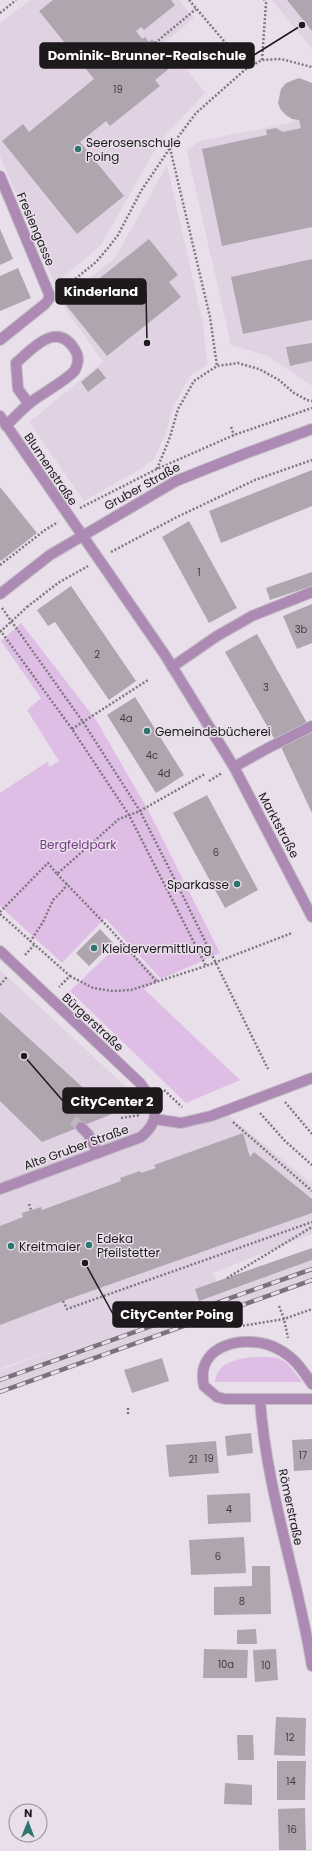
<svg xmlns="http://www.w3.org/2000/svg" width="312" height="1851" font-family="Poppins,sans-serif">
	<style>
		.built { fill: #e0d2e3 }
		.green { fill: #debee4 }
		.building { fill: #aea5af }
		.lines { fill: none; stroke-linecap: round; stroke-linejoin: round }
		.minor-tunnel { stroke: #bfb7c1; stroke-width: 10; stroke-dasharray: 10 5; stroke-linecap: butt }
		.minor-casing { stroke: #c3bbc5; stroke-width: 12 }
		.path { stroke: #7d777e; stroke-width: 2.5; stroke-dasharray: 2 2; stroke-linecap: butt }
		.minor { stroke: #ad8ab4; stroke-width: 10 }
		.rail-casing { stroke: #79727a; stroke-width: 4.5 }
		.rail { stroke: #e8dfea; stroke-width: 3; stroke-dasharray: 9; stroke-linecap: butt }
		.path-bridge { stroke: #7d777e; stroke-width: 2.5; stroke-dasharray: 2 2; stroke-linecap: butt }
		.poi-dot { fill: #2d756f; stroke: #e8dfea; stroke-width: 1.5 }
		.labels { text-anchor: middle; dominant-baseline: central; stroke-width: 3; stroke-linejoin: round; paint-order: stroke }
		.number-label { font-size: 10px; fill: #413c42 }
		.poi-label { font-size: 12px; fill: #1d191d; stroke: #e8dfea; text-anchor: start }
		.street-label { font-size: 12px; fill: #1d191d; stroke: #e8dfea }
		.park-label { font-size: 12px; fill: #763983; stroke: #e8dfea }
		.leader { fill: none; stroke: #1d191d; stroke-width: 1.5 }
		.callout-dot { fill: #1d191d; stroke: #e8dfea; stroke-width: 1.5 }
		.callout { fill: #1d191d; stroke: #1d191d; stroke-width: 1.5 }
		.callout-label { font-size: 13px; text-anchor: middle; font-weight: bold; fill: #fff }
	</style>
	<rect width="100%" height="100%" fill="#e8dfea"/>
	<!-- built -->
	<path class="built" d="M30,0H179L194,18L165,42L205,93L160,141L101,245L55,284L0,156V23Z
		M272,0H312V49Z
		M312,110V386L268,356L231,345L187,151L199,141L291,123Z
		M167,165L203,323L207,365L190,376L173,407L166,433L154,459L141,469L84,501L29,422L103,362L60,301L115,258Z
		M0,970L138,1098L174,1128L228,1115L312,1184V1234L213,1273L217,1282L199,1300L312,1260V1281L0,1393V1370L68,1346L0,1368Z"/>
	<!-- green -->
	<path class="green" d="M21,623L96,720L148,810L220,953L161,979L105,918L62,963L0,906V793L47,762L50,767L59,761L27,710L41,698L1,641Z
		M122,941L159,980L157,982L144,989L240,1080L186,1103L70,991Z
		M252,1357C283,1357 283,1356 302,1382H215C218,1362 234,1360 252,1357Z"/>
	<!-- building -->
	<path class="building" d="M53,0H171L175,5L144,30L141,27L136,31L142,39L145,37L149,42L152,39L162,51L158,54L170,68L155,80L160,86L110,126L106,121L80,142L124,196L77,234L2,141L23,124L29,132L94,79L39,11Z
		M287,0H312V31Z
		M299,78L312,83V227L222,246L202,149L267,135L266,130L276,128L283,132L301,128L299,120L292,119L286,115L281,110L278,103L281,89L286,83Z
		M0,229L13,259L0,265Z
		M149,239L178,275L169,282L181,297L107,356L66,305Z
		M312,259V320L243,334L231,277Z
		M18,268L31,298L0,311V276Z
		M312,343V361L290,366L286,347Z
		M98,368L106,378L88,392L81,382Z
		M312,470V506L221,543L209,511Z
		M0,487L37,533L1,561L0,560Z
		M189,521L237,608L209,623L162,537Z
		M312,572V586L270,600L266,588Z
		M71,586L136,681L109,700L55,622L48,626L37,610Z
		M312,604V643L297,649L283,616Z
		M257,634L307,723L275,740L225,652Z
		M135,697L184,775L156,793L107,715Z
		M312,732V813L281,747Z
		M207,795L258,890L225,908L173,813Z
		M100,929L113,943L89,966L76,953Z
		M0,1012L112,1114L42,1142L0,1101Z
		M243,1133L250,1157L254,1152L312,1199V1213L63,1301L0,1325V1226L23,1217L22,1213L41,1207L42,1210L121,1181L120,1178L140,1171L141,1173L156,1168L154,1165Z
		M312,1248V1260L199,1301L195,1289Z
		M162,1358L169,1381L132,1393L124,1370Z
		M251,1433L253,1453L227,1456L225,1436Z
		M312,1439V1470L294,1471L292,1440Z
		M216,1441L219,1473L169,1477L166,1445Z
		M250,1493L251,1522L208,1524L207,1495Z
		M244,1537L246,1573L191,1575L189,1540Z
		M252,1566H270L271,1614L214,1615V1587L252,1586Z
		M256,1629L257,1644H237V1630Z
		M204,1649L248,1650L247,1678H203Z
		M276,1649L278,1680L255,1682L253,1650Z
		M276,1717L306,1718L305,1756L274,1755Z
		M237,1735H253L254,1760H238Z
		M277,1761H306L305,1800H277Z
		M225,1783L252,1785V1805L224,1804Z
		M305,1808L306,1850H279L278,1809Z"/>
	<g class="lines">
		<!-- minor-tunnel -->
		<path class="minor-tunnel" d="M73,1120L81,1127"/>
		<!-- minor casing -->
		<g class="minor-casing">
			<path id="minor" d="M0,176L49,294V299L45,304L0,340
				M0,416L165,655L234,767L312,917
				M6,426C14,418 22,409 31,402C40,395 70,378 75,370C79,362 79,356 75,350C57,320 33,348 16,363L18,389L29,404
				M0,594L50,555L176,481L244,454L312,429
				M172,667L217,636L252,616L312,592
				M234,767L268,748L312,726
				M0,951L140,1083C155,1103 164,1118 141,1137L0,1189
				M154,1119L181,1123L211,1116L312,1078
				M81,1127L88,1134L98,1153
				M312,1384C302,1369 294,1357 278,1349C249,1333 194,1343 204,1386L217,1397L225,1399H312
				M260,1399C266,1490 298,1577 312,1666"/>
		</g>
		<!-- path -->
		<path class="path" d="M189,0L247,68
			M0,13L16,0
			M155,43L196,9
			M262,60L266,3L264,0
			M170,148L210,317L217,366
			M63,289L96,262L108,248L118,235L141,191L170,148L196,113L247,68L262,60L281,59L312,67
			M231,427L234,435
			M157,469L170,437L178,409L194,381L217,366L238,363L259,369L279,380L294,393L307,400L312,401
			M80,508L157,469L234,435L312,408
			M111,552L177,517L255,480L312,460
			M0,565L45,530L58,522
			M27,607L58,583L88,566
			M2,608L83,722L140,811L180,890L268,1069
			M0,630L72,729L129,815L206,966
			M72,729L148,680
			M209,781L222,773
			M57,874L110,929L157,982
			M0,912L48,863L57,874L119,819L140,811L205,774
			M0,914L70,976L59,987
			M30,942L43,922L53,900L64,889L67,883
			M25,955L34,945
			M70,976L93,988L112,991L131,990L206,966L292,933
			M0,985L7,977
			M164,1090L182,1107
			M285,1102L312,1134
			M260,1113L285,1141L312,1165
			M121,1118L140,1115
			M233,1122L312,1191
			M29,1204L31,1210
			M227,1278L312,1227
			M63,1301L67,1309L312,1222
			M279,1306L284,1319L288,1338
			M235,1327L284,1319L312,1309
			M128,1414V1407"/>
		<!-- minor -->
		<use href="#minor" class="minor"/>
		<!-- rail casing -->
		<g class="rail-casing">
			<path id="rail" d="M0,1380L312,1269
				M0,1392L312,1280"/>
		</g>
		<!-- rail -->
		<use href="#rail" class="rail"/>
		<!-- path-bridge -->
		<path class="path-bridge" d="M0,632L27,607"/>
	</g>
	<!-- markers -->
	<g class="poi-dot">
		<circle cx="78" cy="149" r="4"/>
		<circle cx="147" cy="731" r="4"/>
		<circle cx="237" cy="884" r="4"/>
		<circle cx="94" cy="948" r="4"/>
		<circle cx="89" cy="1245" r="4"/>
		<circle cx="11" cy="1246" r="4"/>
	</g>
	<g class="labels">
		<!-- number labels -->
		<g class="number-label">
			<text x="118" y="89">19</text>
			<text x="199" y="572">1</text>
			<text x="301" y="629">3b</text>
			<text x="97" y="654">2</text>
			<text x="266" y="687">3</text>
			<text x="126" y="718">4a</text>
			<text x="152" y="755">4c</text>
			<text x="164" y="773">4d</text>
			<text x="216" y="852">6</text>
			<text x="303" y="1455">17</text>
			<text x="209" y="1458">19</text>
			<text x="193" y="1459">21</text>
			<text x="229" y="1509">4</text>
			<text x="218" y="1556">6</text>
			<text x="242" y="1601">8</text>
			<text x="226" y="1664">10a</text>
			<text x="266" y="1665">10</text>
			<text x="290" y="1737">12</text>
			<text x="291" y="1781">14</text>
			<text x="292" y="1829">16</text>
		</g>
		<!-- poi labels -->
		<g class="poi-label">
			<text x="86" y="142">Seerosenschule<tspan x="86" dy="14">Poing</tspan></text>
			<text x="155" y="731">Gemeindebücherei</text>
			<text x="229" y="884" text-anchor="end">Sparkasse</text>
			<text x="102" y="948">Kleidervermittlung</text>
			<text x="97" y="1238">Edeka<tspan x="97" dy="14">Pfeilstetter</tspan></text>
			<text x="19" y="1246">Kreitmaier</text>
		</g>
		<!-- street labels -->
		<g class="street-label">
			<text transform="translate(36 229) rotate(67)">Fresiengasse</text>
			<text transform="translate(51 469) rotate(56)">Blumenstraße</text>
			<text transform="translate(142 486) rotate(-29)">Gruber Straße</text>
			<text transform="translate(279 825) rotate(62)">Marktstraße</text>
			<text transform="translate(93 1022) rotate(43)">Bürgerstraße</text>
			<text transform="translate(76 1147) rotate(-20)">Alte Gruber Straße</text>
			<text transform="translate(291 1507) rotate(78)">Römerstraße</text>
		</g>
		<!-- park labels -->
		<g class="park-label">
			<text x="78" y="844">Bergfeldpark</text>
		</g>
	</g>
	<!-- callouts -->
	<path class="leader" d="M302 25L254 55M147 343L146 292M24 1056L63 1101M85 1263L113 1314"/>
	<g class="callout-dot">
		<circle cx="302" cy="25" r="4"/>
		<circle cx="147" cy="343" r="4"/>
		<circle cx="24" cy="1056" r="4"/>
		<circle cx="85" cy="1263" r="4"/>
	</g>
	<g class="callout">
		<rect x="40" y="43" width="214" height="25" rx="4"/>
		<rect x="56" y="279" width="90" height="25" rx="4"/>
		<rect x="63" y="1088" width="99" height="25" rx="4"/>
		<rect x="113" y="1302" width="129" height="25" rx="4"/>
	</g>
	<g class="callout-label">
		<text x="147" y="60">Dominik-Brunner-Realschule</text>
		<text x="101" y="296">Kinderland</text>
		<text x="112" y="1106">CityCenter 2</text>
		<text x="177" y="1319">CityCenter Poing</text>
	</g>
	<!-- north arrow -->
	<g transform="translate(28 1823) rotate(1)"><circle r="19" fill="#e8dfea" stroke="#979098"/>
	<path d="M0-3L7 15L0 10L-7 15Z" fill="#2d756f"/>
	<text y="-6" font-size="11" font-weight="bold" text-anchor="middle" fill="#1d191d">N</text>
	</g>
</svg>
